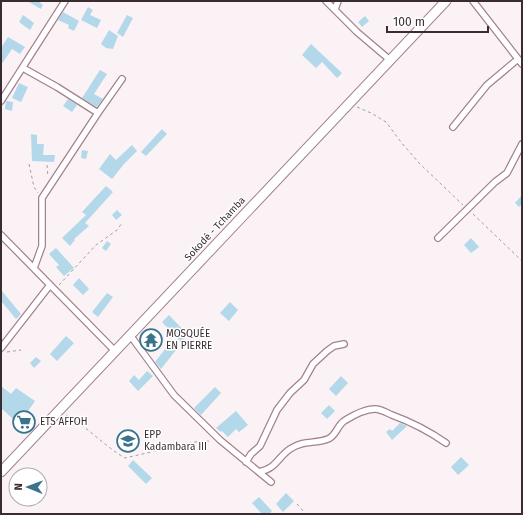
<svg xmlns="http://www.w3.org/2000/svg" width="523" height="515" font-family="'Fira Sans',sans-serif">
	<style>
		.building { fill: #b3d8e9 }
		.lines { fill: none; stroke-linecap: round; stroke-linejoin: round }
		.street-casing { stroke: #a4818e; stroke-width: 8 }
		.primary-casing { stroke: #a4818e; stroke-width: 11 }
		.path { stroke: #a89da1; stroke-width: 1; stroke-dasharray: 3 3; stroke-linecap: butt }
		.street { stroke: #fff; stroke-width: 5.5 }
		.primary { stroke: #fff; stroke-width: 9 }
		.labels { text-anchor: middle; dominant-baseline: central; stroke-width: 3; stroke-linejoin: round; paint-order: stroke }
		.street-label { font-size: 10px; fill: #3a2c31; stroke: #fff }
		.poi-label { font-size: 10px; fill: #3a2c31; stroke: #fff; text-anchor: start }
	</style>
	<rect width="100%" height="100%" fill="#faf2f5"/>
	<!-- building -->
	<path class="building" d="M27,1H38L43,5L41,9Z
		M88,7L93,10L90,15L101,20L97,28L81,20Z
		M63,12L79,21L74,31L68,28L69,25L58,20Z
		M23,15L34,23L30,30L19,22Z
		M127,15L133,18L123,37L117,33Z
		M365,16L369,21L362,27L358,22Z
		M109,30L118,36L113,49L106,48L101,44Z
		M8,37L25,47L20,54L12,49L1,65V48Z
		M311,44L342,73L337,78L322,62L316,68L302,55Z
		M100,70L107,74L94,94L103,99L97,107L82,98Z
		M19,83L28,87L21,102L12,98Z
		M68,99L77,105L72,112L63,106Z
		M6,101L13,102L12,111L5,109Z
		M162,129L167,134L146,156L141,152Z
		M31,134L37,135V144H44L43,155H55L54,162L32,161Z
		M132,145L137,151L124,164L112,179L99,169L110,154L116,160Z
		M82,150L88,151L86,159L81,158Z
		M106,186L113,192L85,223L89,226L74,239L75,240L70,246L62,238L86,215L82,212Z
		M522,195V204L519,207L515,203Z
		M117,210L122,215L116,220L112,215Z
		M471,238L479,247L471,253L464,245Z
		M107,241L111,244L106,251L102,248Z
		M56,248L74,268L64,276L56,267L59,265L49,254Z
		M79,278L89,289L83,295L73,285Z
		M1,290L21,314L16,319L1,301Z
		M107,293L113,297L98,317L92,312Z
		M230,302L238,310L229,321L220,313Z
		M169,315L188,335L181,342L162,322Z
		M66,336L74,343L57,361L50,354Z
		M169,344L176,350L161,369L155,362Z
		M36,357L41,361L34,368L30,363Z
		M147,371L153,376L138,391L129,381L134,375L139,380Z
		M341,376L348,383L336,396L329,389Z
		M1,386L11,394L16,388L35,401L26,414L32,420L25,428L17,421L13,419L1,408Z
		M215,387L221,393L201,415L194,408Z
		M329,405L335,411L327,419L321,413Z
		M236,411L248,425L239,432L236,429L228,437L222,431L221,432L216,428Z
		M400,423L407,426L392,440L386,432L390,429L392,431Z
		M461,457L469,465L458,475L451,467Z
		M133,460L152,478L146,484L128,466Z
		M286,493L294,501L283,512L276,504Z
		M259,497L272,511L269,514H262L252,503Z"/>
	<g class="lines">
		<!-- street casing -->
		<g class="street-casing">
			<path id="street" d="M326,1L357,32L390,60
				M473,1L522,64
				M335,9L338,1
				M23,68L57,87L98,113
				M1,101L65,1
				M453,127L487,85L518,59
				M1,235L115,351
				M438,238L495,182L507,173L522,144
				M34,268L42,246V198L98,113L122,79
				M130,335L174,395L220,440L271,482
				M1,348L50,285
				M246,462L251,454L260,446L277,410L290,393L304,380L313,364L327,351L334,346L344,344
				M259,472C277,468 277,458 290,449C303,440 315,444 328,439C336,436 337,426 344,421C352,416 365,409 375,409C381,409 387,413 392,415C411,422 429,431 446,443"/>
		</g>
		<!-- primary casing -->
		<g class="primary-casing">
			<path id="primary" d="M1,472L446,1"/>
		</g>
		<!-- path -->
		<path class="path" d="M357,107L371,113L386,122L401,142L419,163L463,205
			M29,164L34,187L38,193
			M47,165L48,177
			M473,214L522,261
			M59,285L96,245L117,230L122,223
			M7,352L21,350
			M66,415C88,427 104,446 125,458L195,442L210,441
			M297,504L306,514"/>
		<!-- street -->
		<use href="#street" class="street"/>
		<!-- primary -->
		<use href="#primary" class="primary"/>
	</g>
	<!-- icons -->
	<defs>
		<g id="temple-ring" transform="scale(1.15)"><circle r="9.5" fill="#fff" stroke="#39748c" stroke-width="1.5"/><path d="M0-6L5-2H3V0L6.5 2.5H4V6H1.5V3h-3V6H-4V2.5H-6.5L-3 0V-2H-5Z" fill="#39748c"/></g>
		<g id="supermarket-ring" transform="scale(1.15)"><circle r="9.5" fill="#fff" stroke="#39748c" stroke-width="1.5"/><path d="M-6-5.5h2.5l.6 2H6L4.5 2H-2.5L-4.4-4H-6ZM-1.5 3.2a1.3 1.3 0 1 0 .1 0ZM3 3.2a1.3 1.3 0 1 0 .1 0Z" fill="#39748c"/></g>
		<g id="school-ring" transform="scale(1.15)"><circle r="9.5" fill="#fff" stroke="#39748c" stroke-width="1.5"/><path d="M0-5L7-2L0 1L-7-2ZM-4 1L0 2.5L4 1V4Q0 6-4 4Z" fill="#39748c"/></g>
	</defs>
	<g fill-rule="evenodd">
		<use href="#temple-ring" x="151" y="340"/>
		<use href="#supermarket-ring" x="24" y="422"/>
		<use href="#school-ring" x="128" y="441"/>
	</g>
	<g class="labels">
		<!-- street labels -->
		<g class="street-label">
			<text transform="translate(215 229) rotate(-47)">Sokodé - Tchamba</text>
		</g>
		<!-- poi labels -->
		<g class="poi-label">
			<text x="166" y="334">MOSQUÉE<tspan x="166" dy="12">EN PIERRE</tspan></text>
			<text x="40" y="422">ETS AFFOH</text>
			<text x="144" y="435">EPP<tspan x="144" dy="12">Kadambara III</tspan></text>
		</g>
	</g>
	<!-- border -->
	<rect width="523" height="515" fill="none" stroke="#3a2c31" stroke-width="4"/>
	<!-- north arrow -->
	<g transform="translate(28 487) rotate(271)"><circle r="19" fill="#ffffff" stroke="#b0abad"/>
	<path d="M0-3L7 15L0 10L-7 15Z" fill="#39748c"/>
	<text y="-6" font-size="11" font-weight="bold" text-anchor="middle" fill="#3a2c31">N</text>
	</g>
	<!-- scale -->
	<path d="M387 26v6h101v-6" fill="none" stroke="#3a2c31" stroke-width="2"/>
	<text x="393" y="26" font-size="12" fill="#3a2c31" stroke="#ffffff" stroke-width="3" paint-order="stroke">100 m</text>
</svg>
